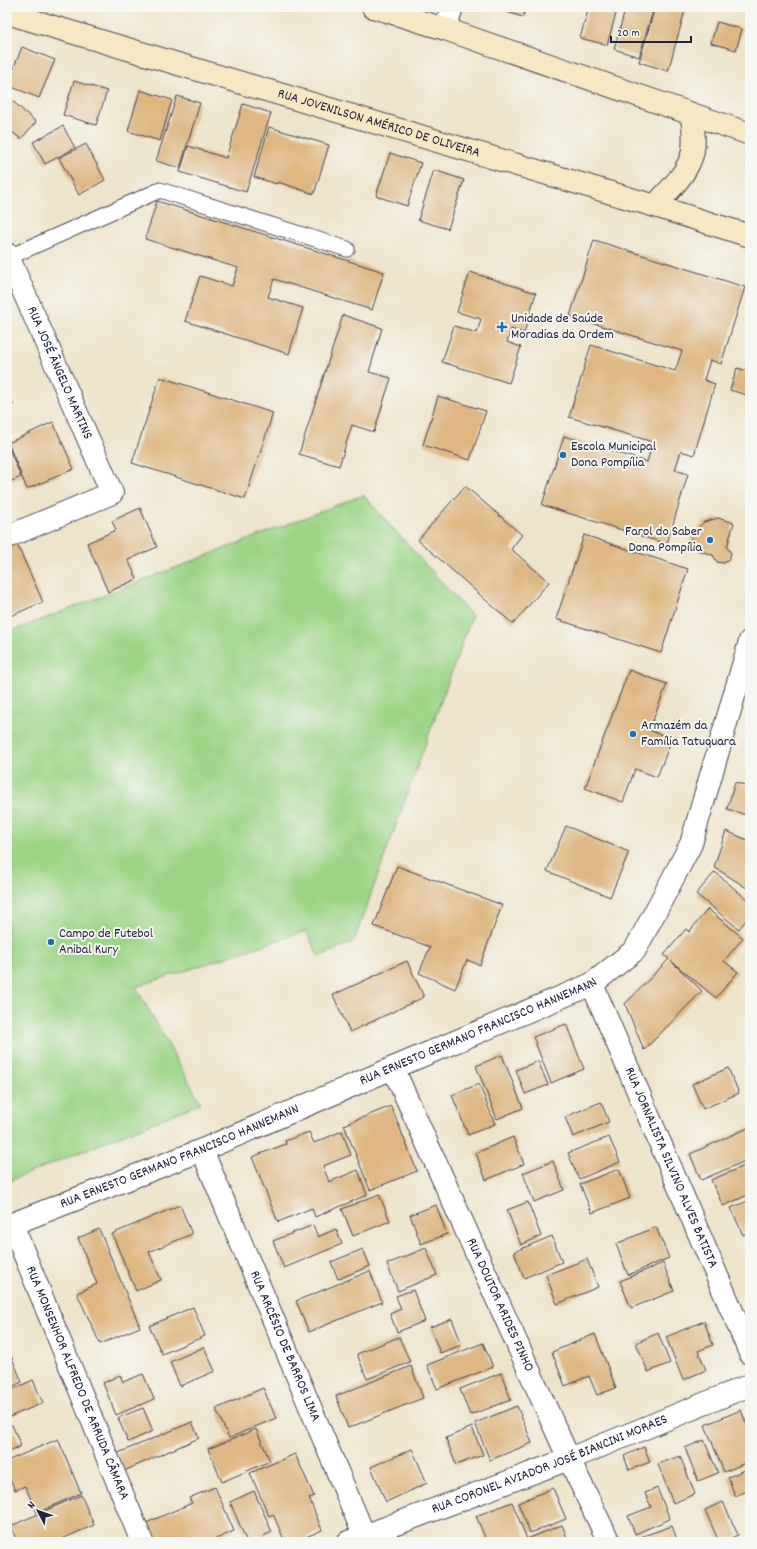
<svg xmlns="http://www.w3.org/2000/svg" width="757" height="1549" font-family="Dekko,sans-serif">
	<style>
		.green { fill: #9dd587; stroke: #607c61 }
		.building { fill: #deb783 }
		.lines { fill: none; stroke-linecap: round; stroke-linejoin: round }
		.service-casing { stroke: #413f50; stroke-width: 17 }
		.minor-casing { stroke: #413f50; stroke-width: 24 }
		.tertiary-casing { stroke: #413f50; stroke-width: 24 }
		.secondary-casing { stroke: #413f50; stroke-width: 24 }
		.service { stroke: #fff; stroke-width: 15 }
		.minor { stroke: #fff; stroke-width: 22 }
		.tertiary { stroke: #fff; stroke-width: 22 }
		.secondary { stroke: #f7e8c3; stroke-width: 22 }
		.poi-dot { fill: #1f6fb2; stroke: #f6f6f2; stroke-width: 1.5 }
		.labels { text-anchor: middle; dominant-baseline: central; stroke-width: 4; stroke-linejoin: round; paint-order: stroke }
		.street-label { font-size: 14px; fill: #22223b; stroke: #f6f6f2 }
		.poi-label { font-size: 14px; fill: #22223b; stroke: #f6f6f2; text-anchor: start }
	</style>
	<rect width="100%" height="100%" fill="#f6f6f2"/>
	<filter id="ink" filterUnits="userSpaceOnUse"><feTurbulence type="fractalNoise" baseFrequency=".025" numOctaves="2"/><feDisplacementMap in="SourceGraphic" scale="8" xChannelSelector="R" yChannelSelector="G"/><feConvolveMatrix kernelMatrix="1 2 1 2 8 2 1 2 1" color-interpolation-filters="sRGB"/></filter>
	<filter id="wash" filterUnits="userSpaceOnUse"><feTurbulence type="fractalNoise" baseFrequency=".012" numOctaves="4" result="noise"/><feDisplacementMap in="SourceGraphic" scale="16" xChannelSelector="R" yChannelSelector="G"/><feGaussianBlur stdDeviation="0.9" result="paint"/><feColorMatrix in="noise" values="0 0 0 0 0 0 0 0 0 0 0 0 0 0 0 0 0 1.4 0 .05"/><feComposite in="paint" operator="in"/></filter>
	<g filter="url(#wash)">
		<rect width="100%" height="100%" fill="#eee4ca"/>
		<!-- green -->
		<path class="green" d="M363,495L472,616L354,941L319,957L306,931L136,987L201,1103L7,1182V633Z"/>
		<g id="blocks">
			<!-- building -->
			<path class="building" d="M491,7H526L523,17Z
				M589,7H618L607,45L580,38Z
				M626,7H639L653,11L639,57L614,49Z
				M655,7H686L668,71L639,62Z
				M717,22L742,29L736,50L711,43Z
				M22,47L55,60L39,98L7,85Z
				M74,81L107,91L96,125L63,115Z
				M140,90L172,100L160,141L128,131Z
				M7,96L36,122L21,139L7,128Z
				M177,96L200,103L180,168L156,161Z
				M243,104L271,113L246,192L180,172L188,146L226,158Z
				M63,126L75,148L45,164L33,142Z
				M269,127L329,145L314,194L278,182L277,184L254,177Z
				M86,144L105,180L79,195L59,158Z
				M390,153L421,163L407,206L376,196Z
				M434,170L464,180L448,229L418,220Z
				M157,201L384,272L372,310L274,279L268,297L303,308L289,354L185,321L200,276L232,286L238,268L145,239Z
				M594,240L745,287L721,364L710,360L704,380L715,384L694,455L681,451L675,470L688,474L667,544L542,505L564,436L647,462L653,442L569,417L591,345L675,371L682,351L570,316Z
				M470,272L536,293L524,333L511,329L507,342L521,347L509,383L442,362L454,326L477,333L481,319L457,312Z
				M343,315L382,328L369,372L391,378L374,432L352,425L339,466L299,454Z
				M737,368L750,372V396L730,390Z
				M160,377L273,413L245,499L132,463Z
				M7,391L13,405L7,408Z
				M438,396L486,411L470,460L423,445Z
				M53,422L74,469L27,489L8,443Z
				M7,444L21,477L7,483Z
				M465,486L522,535L511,549L549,582L513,624L418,540Z
				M140,508L157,547L128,560L137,579L108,592L87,543L116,530L112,521Z
				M718,518L734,523L727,547L731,553L729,560L724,563L717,562L713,555L688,547L693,533L704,522Z
				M584,535L688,569L661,653L556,619Z
				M16,542L43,602L8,617L7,546Z
				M629,670L667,684L649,730L672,739L657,777L635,769L623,802L585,788Z
				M735,782L750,787V816L727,809Z
				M566,826L629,852L610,897L547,871Z
				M726,831L750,841V890L714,867Z
				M397,866L502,905L480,965L467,960L455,989L419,973L430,947L374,926Z
				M715,872L750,902V915L739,929L696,894Z
				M708,909L743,938L724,961L738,972L716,998L671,961L702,991L644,1050L625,1004L669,959L664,955L686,929L689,932Z
				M407,961L424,997L350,1032L333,995Z
				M566,1024L584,1069L551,1083L533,1037Z
				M502,1055L523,1108L497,1119L476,1066Z
				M538,1061L548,1085L525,1094L516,1070Z
				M728,1068L739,1093L703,1109L692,1084Z
				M479,1084L495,1124L468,1135L452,1095Z
				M601,1102L609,1122L573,1137L565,1117Z
				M391,1106L417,1171L370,1190L344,1125Z
				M750,1127V1159L701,1180L690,1154Z
				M342,1131L351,1155L323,1166L329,1182L358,1170L367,1195L315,1217L312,1208L278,1222L252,1157L286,1144L285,1141L309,1132L314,1143Z
				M513,1137L524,1164L486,1180L476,1153Z
				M609,1137L620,1162L579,1179L568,1153Z
				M553,1161L564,1190L534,1202L523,1173Z
				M749,1164L750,1194L723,1206L711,1180Z
				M619,1169L630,1198L592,1213L580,1184Z
				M379,1194L390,1221L353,1236L342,1209Z
				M750,1200V1232L743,1235L731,1208Z
				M528,1202L541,1236L521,1245L507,1210Z
				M180,1205L192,1234L149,1252L161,1280L136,1291L112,1234Z
				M436,1205L447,1234L421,1244L410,1215Z
				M313,1225L318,1237L336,1229L342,1244L284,1268L273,1241Z
				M656,1227L669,1258L628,1275L616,1244Z
				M99,1229L140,1327L100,1344L77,1293L97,1284L78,1238Z
				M552,1236L562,1262L524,1278L514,1252Z
				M426,1248L437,1275L398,1291L387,1264Z
				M363,1249L370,1266L338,1279L331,1262Z
				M587,1259L598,1287L557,1304L546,1275Z
				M663,1263L674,1291L631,1308L620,1281Z
				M370,1271L382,1302L309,1332L296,1301Z
				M413,1290L425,1321L397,1332L390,1314L401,1309L396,1296Z
				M193,1307L205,1336L162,1354L149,1326Z
				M452,1319L462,1345L440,1353L430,1327Z
				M704,1321L713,1345L698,1351L706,1370L683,1380L666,1337Z
				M658,1333L670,1363L648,1372L636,1343Z
				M595,1334L616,1388L597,1395L589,1376L565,1386L552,1352Z
				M399,1337L410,1362L367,1379L357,1354Z
				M483,1343L493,1367L437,1389L427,1365Z
				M204,1347L215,1371L180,1386L170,1362Z
				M9,1351L22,1382L7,1389V1352Z
				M411,1366L423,1398L348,1428L336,1396Z
				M501,1373L511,1400L470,1415L460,1389Z
				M143,1374L154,1399L116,1415L103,1383L120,1375L123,1382Z
				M33,1380L43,1403L7,1418V1392Z
				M263,1388L276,1418L229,1438L216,1409Z
				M517,1406L532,1443L490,1460L475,1423Z
				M143,1408L153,1431L128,1442L118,1418Z
				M741,1410L750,1433V1461L724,1472L705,1425Z
				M192,1422L199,1438L124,1471L116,1454Z
				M12,1425L21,1446L7,1452V1427Z
				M472,1427L483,1455L456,1465L446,1438Z
				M256,1429L270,1461L222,1482L208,1449Z
				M58,1439L81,1493L37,1513L25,1486L15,1490L7,1473V1461Z
				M704,1440L718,1473L698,1481L685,1448Z
				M644,1447L650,1462L629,1470L624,1456Z
				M412,1449L427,1483L386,1502L371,1467Z
				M295,1454L314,1496L309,1498L322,1530L295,1542H285L273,1514L269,1516L250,1473Z
				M680,1456L695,1494L673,1503L658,1464Z
				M750,1468V1490L735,1496L728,1477Z
				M215,1487L234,1531L209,1542H154L146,1523L192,1503L189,1498Z
				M553,1488L566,1519L530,1533L518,1503Z
				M657,1488L670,1519L635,1534L628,1516L651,1507L645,1493Z
				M254,1491L272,1532L263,1536L266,1542H247L230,1502Z
				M81,1495L94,1525L55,1542H17L11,1526Z
				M512,1502L527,1539L520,1542H487L476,1516Z
				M723,1502L738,1535L722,1542H719L705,1510Z
				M562,1525L569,1542H528L527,1539Z
				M672,1526L678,1542H645L643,1536Z"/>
		</g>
	</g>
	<g filter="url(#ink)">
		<use href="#blocks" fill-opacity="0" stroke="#413f50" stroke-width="1"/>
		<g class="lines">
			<!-- service casing -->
			<g class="service-casing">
				<path id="service" d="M9,257L160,190L347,249"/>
			</g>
			<!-- minor casing -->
			<g class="minor-casing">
				<g id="minor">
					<path d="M445,29L452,7"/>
					<path id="s1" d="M7,254L112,493L7,537"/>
					<path id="s2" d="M592,984L750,1353"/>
					<path id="s3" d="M393,1068L569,1459L609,1542"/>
					<path id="s4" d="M202,1150L367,1542"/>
					<path id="s5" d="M12,1224L142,1542"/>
					<path id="s6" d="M348,1542L569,1459L750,1385"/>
				</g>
			</g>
			<!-- tertiary casing -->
			<g class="tertiary-casing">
				<g id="tertiary">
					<path id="s7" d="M7,1226L202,1150L393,1068L592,984L635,950L691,844L750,641"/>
				</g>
			</g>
			<!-- secondary casing -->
			<g class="secondary-casing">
				<g id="secondary">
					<path d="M373,7L445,29L750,134"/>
					<path id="s8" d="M7,13L655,206L750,236"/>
					<path d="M655,206C668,191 684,177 691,158C696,145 693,128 692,114"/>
				</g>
			</g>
			<!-- service -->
			<use href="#service" class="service"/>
			<!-- minor -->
			<use href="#minor" class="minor"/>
			<!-- tertiary -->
			<use href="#tertiary" class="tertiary"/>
			<!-- secondary -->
			<use href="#secondary" class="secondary"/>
		</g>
	</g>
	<!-- markers -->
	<g class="poi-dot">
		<path d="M500 321h4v4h4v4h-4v4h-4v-4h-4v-4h4z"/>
		<circle cx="563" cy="455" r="4"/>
		<circle cx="710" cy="540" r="4"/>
		<circle cx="633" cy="734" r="4"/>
		<circle cx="51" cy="942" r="4"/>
	</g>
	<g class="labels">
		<!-- street labels -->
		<g class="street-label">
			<text stroke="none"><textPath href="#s8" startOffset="388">RUA JOVENILSON AMÉRICO DE OLIVEIRA</textPath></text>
			<text stroke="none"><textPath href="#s1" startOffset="130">RUA JOSÉ ÂNGELO MARTINS</textPath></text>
			<text stroke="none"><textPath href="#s7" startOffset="510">RUA ERNESTO GERMANO FRANCISCO HANNEMANN</textPath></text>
			<text stroke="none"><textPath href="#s7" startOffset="186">RUA ERNESTO GERMANO FRANCISCO HANNEMANN</textPath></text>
			<text stroke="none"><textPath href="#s2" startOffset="200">RUA JORNALISTA SILVINO ALVES BATISTA</textPath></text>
			<text stroke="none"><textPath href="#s3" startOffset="260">RUA DOUTOR ARIDES PINHO</textPath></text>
			<text stroke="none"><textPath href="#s4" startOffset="213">RUA ARCÉSIO DE BARROS LIMA</textPath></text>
			<text stroke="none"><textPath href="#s5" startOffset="172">RUA MONSENHOR ALFREDO DE ARRUDA CÂMARA</textPath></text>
			<text stroke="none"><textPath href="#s6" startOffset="216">RUA CORONEL AVIADOR JOSÉ BIANCINI MORAES</textPath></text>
		</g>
		<!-- poi labels -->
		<g class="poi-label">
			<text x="511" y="319">Unidade de Saúde<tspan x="511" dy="16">Moradias da Ordem</tspan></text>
			<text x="571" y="447">Escola Municipal<tspan x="571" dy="16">Dona Pompília</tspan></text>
			<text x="702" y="532" text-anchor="end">Farol do Saber<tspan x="702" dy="16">Dona Pompília</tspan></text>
			<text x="641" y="726">Armazém da<tspan x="641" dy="16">Família Tatuquara</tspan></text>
			<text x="59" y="934">Campo de Futebol<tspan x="59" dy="16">Anibal Kury</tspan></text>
		</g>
	</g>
	<!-- margin -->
	<rect width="757" height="1549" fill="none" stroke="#f6f6f2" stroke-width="24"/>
	<!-- north arrow -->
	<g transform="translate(38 1511) rotate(311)" stroke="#f6f6f2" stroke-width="3" paint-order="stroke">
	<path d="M0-3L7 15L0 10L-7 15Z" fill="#22223b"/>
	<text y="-6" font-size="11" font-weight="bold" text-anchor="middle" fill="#22223b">N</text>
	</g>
	<!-- scale -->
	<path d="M611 36v6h80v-6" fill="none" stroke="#22223b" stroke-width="2"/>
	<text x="617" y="36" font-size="12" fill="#22223b" stroke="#f6f6f2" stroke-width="3" paint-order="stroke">20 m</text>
</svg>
